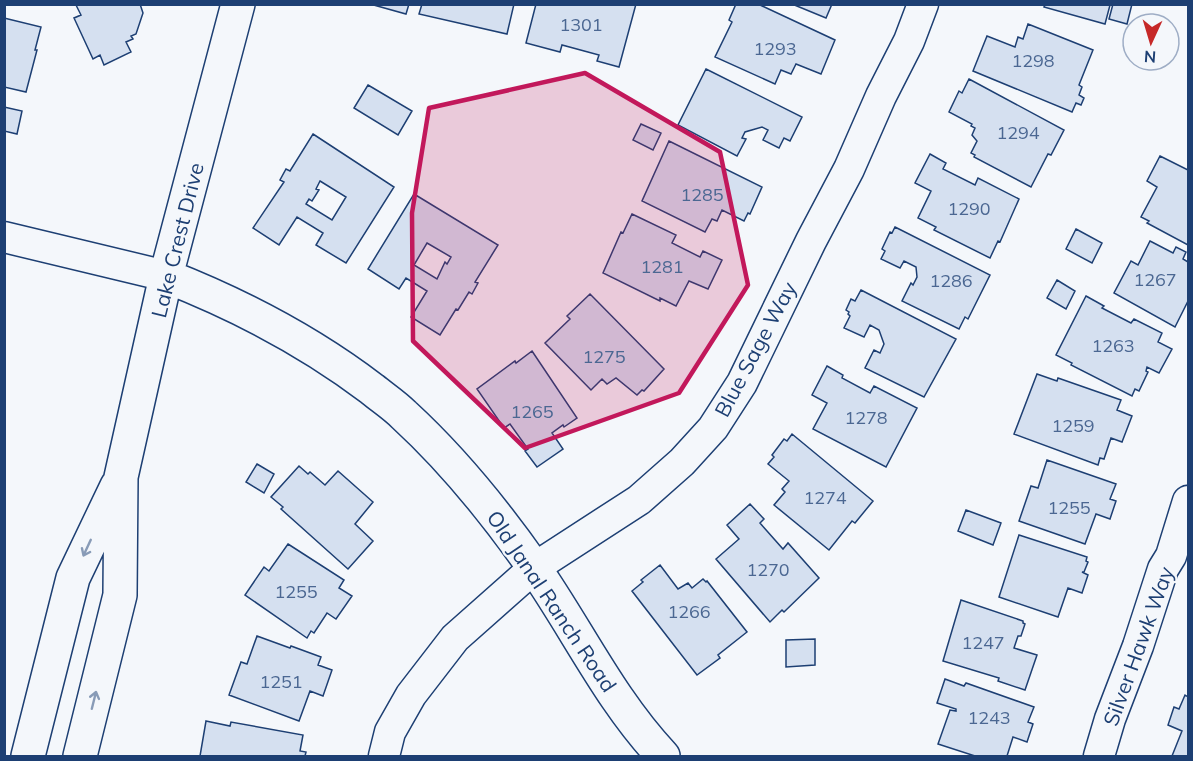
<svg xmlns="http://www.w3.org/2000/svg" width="1193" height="761" font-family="Mulish,sans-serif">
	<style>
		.building { fill: #d5e0f0; stroke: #1d3f73; stroke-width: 1.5; fill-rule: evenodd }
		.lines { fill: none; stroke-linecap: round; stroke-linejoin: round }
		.street-casing { stroke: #1d3f73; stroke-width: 33 }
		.secondary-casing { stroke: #1d3f73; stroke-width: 36 }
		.street { stroke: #f4f7fb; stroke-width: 30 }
		.secondary { stroke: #f4f7fb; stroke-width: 33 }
		.oneway { stroke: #889bb7 }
		.marked { fill: #c2185b; fill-opacity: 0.2; stroke: #c2185b; stroke-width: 4.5; stroke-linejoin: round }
		.labels { text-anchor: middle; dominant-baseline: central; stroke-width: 4.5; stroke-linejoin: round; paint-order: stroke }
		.number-label { font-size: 18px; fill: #4b6792 }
		.street-label { font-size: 21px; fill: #1d3f73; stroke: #f4f7fb }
	</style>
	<rect width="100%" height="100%" fill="#f4f7fb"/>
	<!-- building -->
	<path class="building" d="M140,4L143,13L136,34L131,36L133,39L126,42L131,52L104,65L100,55L93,59L74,18L81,15L76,5Z
		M370,4H409L406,14Z
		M422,4H514L507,34L419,14Z
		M536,4H636L619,67L597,61L599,55L562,45L560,52L526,43Z
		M736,4H758L835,40L821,74L796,64L791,74L781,70L775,84L715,57L732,22L729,20Z
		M792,4H832L826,18Z
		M1045,4H1112L1110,5L1105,24L1044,7Z
		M1113,4H1132L1127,24L1109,19Z
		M4,18L41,27L35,50H37L26,92L4,87Z
		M1028,24L1093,50L1079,85L1082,87L1079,95L1084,98L1081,105L1076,103L1072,112L973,71L987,36L1015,47L1018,37L1023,39Z
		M706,69L802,117L790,141L784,138L779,148L763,140L768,130L762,127L745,132L742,138L746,139L737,156L678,125Z
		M969,79L1064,130L1051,155L1048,154L1031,187L974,157L975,155L971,153L977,141L972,135L975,128L971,126L972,124L949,112L959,91L962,93Z
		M368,85L412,111L398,135L354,108Z
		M4,107L22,111L17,134L4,131Z
		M641,124L661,133L653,150L633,140Z
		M313,134L394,187L346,263L316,245L323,233L297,217L279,245L253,228L284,182L280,180L286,169L290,171ZM320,181L346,197L332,220L306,204L309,199L312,201L319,190L316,189Z
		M669,141L762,187L750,214L748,213L744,221L722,210L717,221L712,219L705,232L642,201Z
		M930,154L946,163L943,169L975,185L978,178L1019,199L1000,242L998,241L990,258L934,230L936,227L918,218L931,191L915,183Z
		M1160,156L1188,170V245L1147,223L1149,221L1141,217L1157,187L1147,181Z
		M414,194L498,245L475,282L478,283L472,294L469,292L458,310L456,309L440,335L411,317L427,291L406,278L399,289L368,269ZM427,243L451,257L447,264L445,262L437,279L414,265Z
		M632,214L676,235L672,243L700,257L703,251L722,260L708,289L689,281L676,306L660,298V301L603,273L621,232L623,233Z
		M895,227L990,275L968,319L965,317L959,329L902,301L911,283L913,285L917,277L916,267L904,261L900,268L881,259L885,251L882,249L890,232L892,233Z
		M1076,229L1102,243L1092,263L1066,249Z
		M1150,241L1173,253L1176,247L1186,252L1183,259L1188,262V301L1175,327L1114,293L1131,261L1138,265Z
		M1057,280L1075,291L1066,309L1047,298Z
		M861,290L956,339L924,397L865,368L874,350L880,353L884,344L879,330L870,325L864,337L844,328L850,316L848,314L849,312L846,310L851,299L855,301Z
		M590,294L664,369L644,391L642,390L637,395L616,378L607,384L602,379L591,390L545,343L570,319L567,316Z
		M1086,296L1104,306L1102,308L1131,323L1134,319L1162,333L1158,342L1172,349L1159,373L1147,367L1146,371L1148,372L1139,391L1135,389L1132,396L1071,365L1072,363L1056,355Z
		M532,351L577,418L564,427L563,425L552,433L563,449L537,467L525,451L528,449L510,424L504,428L477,389L515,361L516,363Z
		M827,366L843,375L842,378L870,393L874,386L917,408L886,467L813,429L827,403L812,395Z
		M1037,374L1057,381L1058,378L1121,400L1117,410L1132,416L1122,442L1111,438L1104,459L1100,458L1098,465L1014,434Z
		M792,434L873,501L855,523L852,521L829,550L774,505L785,492L782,489L789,481L768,464L774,457L772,455L784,439L787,441Z
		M1047,460L1116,484L1110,499L1116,501L1110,519L1096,514L1085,544L1019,521L1031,486L1038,488Z
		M257,464L274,474L264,493L246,482Z
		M299,466L308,474L310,472L325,485L338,471L373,502L355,524L373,541L348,569L281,509L283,507L271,497Z
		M750,504L764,519L760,523L783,549L788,543L819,578L784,612L782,610L770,622L716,559L739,539L727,525Z
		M966,510L1001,523L993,545L958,531Z
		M1019,535L1087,557L1086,561L1088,562L1084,572H1082L1088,575L1082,593L1068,588L1058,617L999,597Z
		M288,544L344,580L339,588L352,596L336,619L327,613L314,633L311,631L307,638L245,595L264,567L269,571Z
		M660,565L678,589L688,583L692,588L703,579L706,582L707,581L747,632L718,655L720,658L697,675L632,591L643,582L641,580Z
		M961,600L1023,621V623L1025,624L1021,636H1018L1014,648L1037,655L1025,690L998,681L999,678L943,661Z
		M257,636L290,648L291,646L321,657L318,665L332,670L323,696L310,691L299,721L229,695L241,662L247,664Z
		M815,639V665L786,667V640Z
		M945,679L964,686L966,683L1034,707L1028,722L1033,724L1027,742L1013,737L1007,756H975L938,744L950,710L956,711V709L937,703Z
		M1185,695L1188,697V756H1172L1182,731L1168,725L1174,707L1179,709Z
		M206,721L230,726L231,722L303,735L300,751L306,752L305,756H200Z"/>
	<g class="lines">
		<!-- street casing -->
		<g class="street-casing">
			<path id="street" d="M4,237L166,276
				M384,756L390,732L411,695L455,638L534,568L639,500L682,462L713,428L742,383L811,241L849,169L881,96L909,41L923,4
				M1099,756L1110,719L1138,646L1163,569L1171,556L1188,501"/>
		</g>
		<!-- secondary casing -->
		<g class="secondary-casing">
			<path id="secondary" d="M166,276C240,305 309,341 372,389C383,398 394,405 404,415C453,460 495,512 533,566C577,629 610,700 663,756
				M28,756L73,578L117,486
				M80,756L120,595L121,477L166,276L238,4"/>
		</g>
		<!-- street -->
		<use href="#street" class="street"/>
		<!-- secondary -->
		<use href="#secondary" class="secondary"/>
	</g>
	<!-- one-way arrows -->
	<defs><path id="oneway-shaft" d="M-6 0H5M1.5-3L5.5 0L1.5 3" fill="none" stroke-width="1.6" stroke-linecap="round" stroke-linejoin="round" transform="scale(1.5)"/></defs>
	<g class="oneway">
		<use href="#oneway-shaft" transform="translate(87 548) rotate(115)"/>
		<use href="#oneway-shaft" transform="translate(94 700) rotate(-76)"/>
	</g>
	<!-- marked area -->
	<path class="marked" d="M585,73L720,152L748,285L679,393L525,448L413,341L412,213L429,108Z"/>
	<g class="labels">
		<!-- number labels -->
		<g class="number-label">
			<text x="581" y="24">1301</text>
			<text x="775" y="48">1293</text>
			<text x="1033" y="60">1298</text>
			<text x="1018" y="132">1294</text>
			<text x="702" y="194">1285</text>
			<text x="969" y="208">1290</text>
			<text x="662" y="266">1281</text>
			<text x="1155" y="279">1267</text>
			<text x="951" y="280">1286</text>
			<text x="1113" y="345">1263</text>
			<text x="604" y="356">1275</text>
			<text x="532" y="411">1265</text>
			<text x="866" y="417">1278</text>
			<text x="1073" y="425">1259</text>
			<text x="825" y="497">1274</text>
			<text x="1069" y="507">1255</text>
			<text x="768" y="569">1270</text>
			<text x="296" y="591">1255</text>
			<text x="689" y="611">1266</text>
			<text x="983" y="642">1247</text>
			<text x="281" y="681">1251</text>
			<text x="989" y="717">1243</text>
		</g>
		<!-- street labels -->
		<g class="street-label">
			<text transform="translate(177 240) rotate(-76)">Lake Crest Drive</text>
			<text transform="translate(755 349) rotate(-62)">Blue Sage Way</text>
			<text transform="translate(552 601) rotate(56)">Old Janal Ranch Road</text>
			<text transform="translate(1138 646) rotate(-70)">Silver Hawk Way</text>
		</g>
	</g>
	<!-- border -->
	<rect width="1193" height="761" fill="none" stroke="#1d3f73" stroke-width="12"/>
	<!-- north arrow -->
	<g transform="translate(1151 42) rotate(184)"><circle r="28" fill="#f4f7fb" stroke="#9eadc5" stroke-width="1.5"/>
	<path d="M0-4.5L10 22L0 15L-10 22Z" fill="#c62828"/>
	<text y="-9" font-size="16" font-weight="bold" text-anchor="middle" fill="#1d3f73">N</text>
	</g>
</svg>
